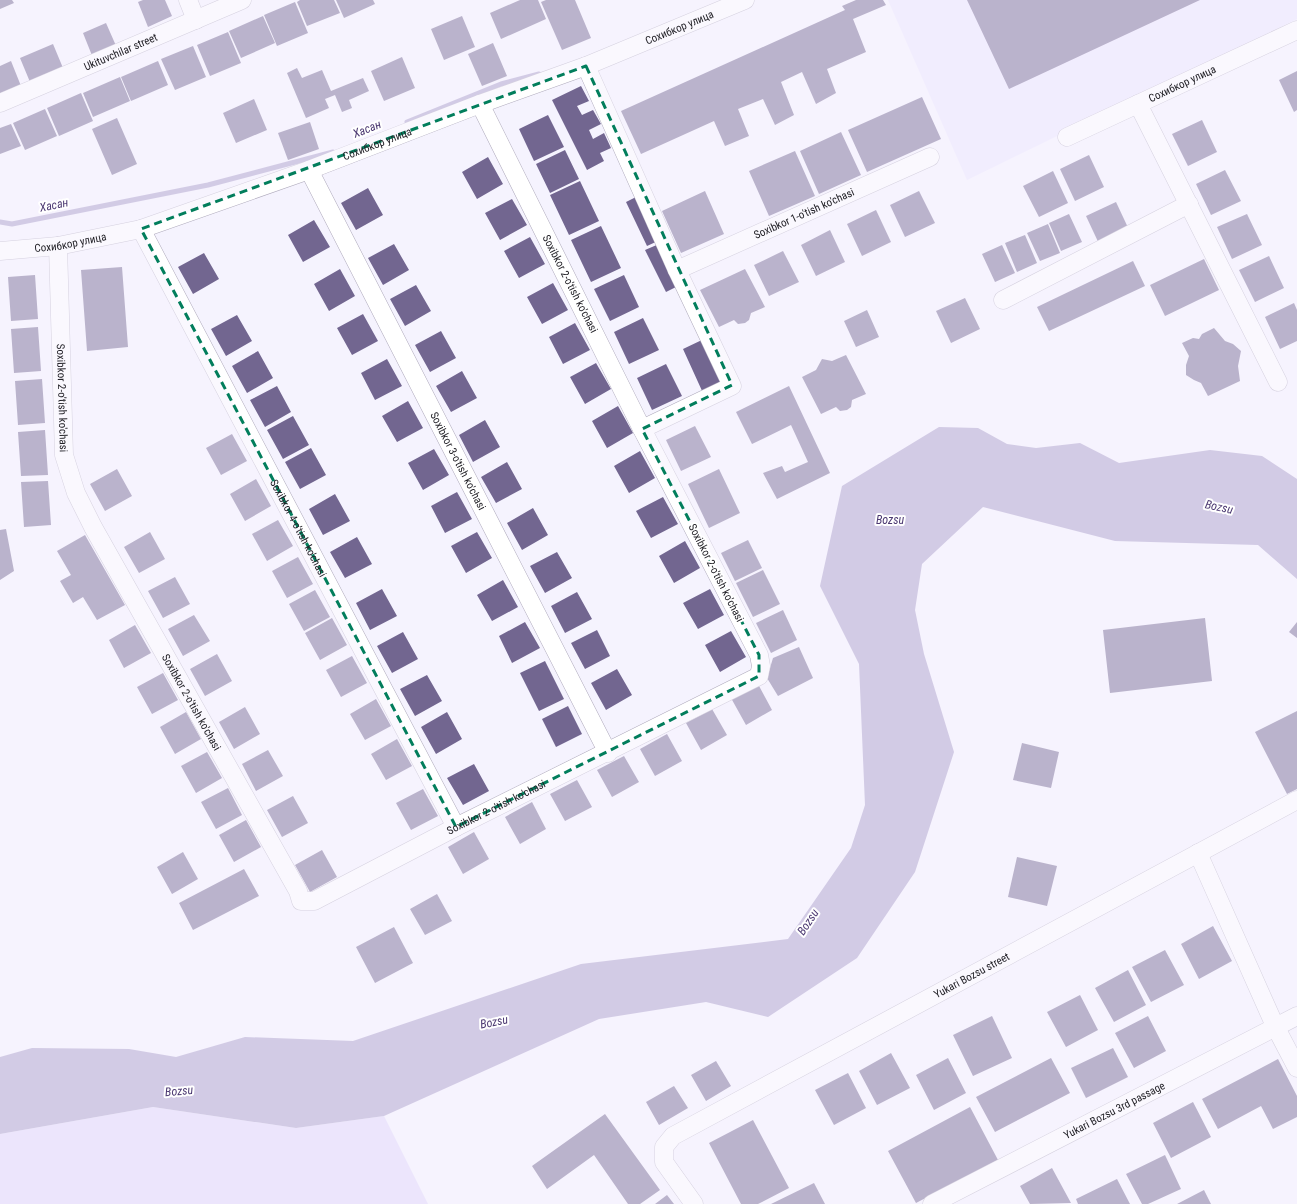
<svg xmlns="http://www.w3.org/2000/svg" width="1297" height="1204" font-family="'Roboto Condensed',sans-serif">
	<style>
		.built { fill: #ece6ff }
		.green { fill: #dfd6fa }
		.water { fill: #a79bc8 }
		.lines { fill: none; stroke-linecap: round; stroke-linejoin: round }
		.stream { stroke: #a79bc8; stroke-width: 5 }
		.building { fill: #726690 }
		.minor-casing { stroke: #afaabc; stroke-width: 19 }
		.minor { stroke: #fff; stroke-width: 18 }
		.marked { fill: none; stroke: #027e5c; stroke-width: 3; stroke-dasharray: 8 5; stroke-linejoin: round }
		.labels { text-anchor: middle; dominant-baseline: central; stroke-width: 4; stroke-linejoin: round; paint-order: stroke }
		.street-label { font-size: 11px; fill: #232228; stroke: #fff }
		.water-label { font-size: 12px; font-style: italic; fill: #4b3871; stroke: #fff }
	</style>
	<rect width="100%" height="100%" fill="#f5f3fe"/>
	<!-- built -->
	<path class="built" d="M888,0H1297V19L967,180Z"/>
	<!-- green -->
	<path class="green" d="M153,1107L296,1128L384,1116L428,1204H0V1134Z"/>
	<!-- water -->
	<path class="water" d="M939,427L978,428L1007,444L1036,448L1080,443L1119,463L1210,450L1262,456L1297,479V579L1258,545L1115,541L983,507L922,564L915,610L924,654L954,752L915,872L857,958L768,1017L706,1002L599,1019L384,1116L296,1128L153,1107L0,1134V1057L32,1048L129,1049L176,1057L245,1037L353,1041L581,964L788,939L851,848L865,805L859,664L820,586L842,486Z"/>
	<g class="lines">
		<!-- stream -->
		<path class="stream" d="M407,122L501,84L539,74
			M0,222L12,224L208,185L333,152"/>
	</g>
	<!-- building -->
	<path class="building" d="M0,0H12L14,3L0,9Z
		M143,0H165L172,16L148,27L138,2Z
		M300,0H334L340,13L307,26L297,2Z
		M336,0H373L375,4L344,18Z
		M520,0H538L546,19L501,39L490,13Z
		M546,0H575L591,38L562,50L541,2Z
		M856,0H883L886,5L853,19L866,52L827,69L836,93L816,104L802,72L781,82L794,115L775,125L763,99L738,109L749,136L725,146L714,121L641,154L621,111L845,10L842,6Z
		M967,0H1200L1009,89Z
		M295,2L308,33L277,46L264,15Z
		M263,16L275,43L241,58L229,31Z
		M462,16L475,47L444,60L431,29Z
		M106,23L117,48L93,58L83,33Z
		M228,32L241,63L210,76L197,45Z
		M493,43L507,76L482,86L468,54Z
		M53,44L63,68L30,82L20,58Z
		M193,46L206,77L175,90L161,59Z
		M402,57L415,88L384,101L371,71Z
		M11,61L21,86L0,95V66Z
		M158,61L168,85L131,101L121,77Z
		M297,68L302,78L322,70L331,91L363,78L369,91L349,100L352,108L342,112L335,95L325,99L329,108L306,118L287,73Z
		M1297,71V110L1294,112L1279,80Z
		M120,77L130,101L93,117L83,93Z
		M581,86L589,101L577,106L582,115L593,110L601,124L589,130L593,139L604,133L611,148L600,153L604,161L587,170L552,100Z
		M81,93L93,121L59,136L47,108Z
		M922,97L941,139L867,172L848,130Z
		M254,99L267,130L236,143L223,113Z
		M45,109L57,136L25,150L13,123Z
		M548,115L564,147L534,161L519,129Z
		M117,118L137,164L112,175L92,129Z
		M1202,120L1217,152L1188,166L1172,134Z
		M310,122L319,149L288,160L278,133Z
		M11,124L21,146L0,154V128Z
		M841,132L861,175L819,194L800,151Z
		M565,150L579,179L550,193L536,164Z
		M795,151L815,196L769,216L749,171Z
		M1089,155L1104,187L1075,201L1060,169Z
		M488,157L503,184L477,199L462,172Z
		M1225,170L1241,201L1211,215L1196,184Z
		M1053,171L1068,203L1039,217L1023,186Z
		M580,181L599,221L569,235L550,195Z
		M368,188L383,215L356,230L341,203Z
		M705,191L724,234L681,253L662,211Z
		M919,191L935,223L905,237L890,205Z
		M638,196L660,240L647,246L626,202Z
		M512,199L527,225L500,240L485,213Z
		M1116,202L1131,234L1101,248L1086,216Z
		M876,210L891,242L862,256L847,224Z
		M1069,214L1082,242L1061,251L1049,223Z
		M1247,214L1262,245L1232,259L1217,227Z
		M314,220L330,247L303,262L288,235Z
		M1048,224L1060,253L1040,261L1027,233Z
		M601,226L621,268L591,282L571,240Z
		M830,230L845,262L816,276L801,245Z
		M1025,235L1037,263L1017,272L1005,243Z
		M530,237L545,264L519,278L504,251Z
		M394,244L409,270L383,285L368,258Z
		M659,244L680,285L666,292L645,250Z
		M1002,245L1015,273L995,282L982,254Z
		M783,251L799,282L769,296L754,265Z
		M204,253L219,279L193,294L178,267Z
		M1269,256L1284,288L1255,302L1239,270Z
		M1204,259L1219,290L1165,316L1150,285Z
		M1133,261L1145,286L1049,331L1037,307Z
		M122,267L128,347L87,351L81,270Z
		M340,269L355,296L329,311L314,284Z
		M745,269L765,307L751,313L749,320L745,323L738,324L734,320L719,327L700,290Z
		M35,275L38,319L11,321L8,277Z
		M624,275L639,307L610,321L594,289Z
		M553,283L568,310L542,324L527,297Z
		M416,285L431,311L405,326L390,299Z
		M965,298L980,329L951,343L936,311Z
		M1294,303L1297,310V341L1280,349L1265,317Z
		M867,310L879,337L856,347L844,321Z
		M363,314L378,341L352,355L337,328Z
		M237,315L252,341L226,356L211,329Z
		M643,318L659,350L629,364L614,332Z
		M575,323L590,350L563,364L549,337Z
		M38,327L41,371L14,373L11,329Z
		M1214,328L1225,341L1233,344L1241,351L1238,366L1240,381L1208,396L1201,383L1194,380L1186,375V365L1189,356L1182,343L1193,338L1199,339L1202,334Z
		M441,331L456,358L430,372L415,345Z
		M704,339L724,383L703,393L683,349Z
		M258,351L273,378L247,393L232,366Z
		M846,355L866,394L852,400L851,407L847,410L840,411L836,407L821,414L802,377L816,370L822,359L832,361Z
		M387,359L402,386L375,400L361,373Z
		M596,363L611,389L585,404L570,377Z
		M666,364L682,396L652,410L637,378Z
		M462,371L477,398L451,412L436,386Z
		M42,379L45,423L18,425L15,381Z
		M277,386L291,412L265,427L250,400Z
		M789,386L830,473L777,499L763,473L782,466L785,472L808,462L791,425L752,444L736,412Z
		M408,401L423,428L397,442L382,416Z
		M618,406L633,433L607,448L592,421Z
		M293,416L309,445L283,459L267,430Z
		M485,420L500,447L473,462L459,435Z
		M695,426L711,457L681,471L666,440Z
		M45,430L48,475L21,476L18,432Z
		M232,434L247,461L221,475L206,448Z
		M311,448L326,475L300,489L285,462Z
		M434,449L449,475L423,490L408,463Z
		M640,451L655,478L629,493L614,466Z
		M507,462L522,489L496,503L481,477Z
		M117,469L132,496L105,511L90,484Z
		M719,469L740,513L709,528L688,484Z
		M256,479L271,506L245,521L230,494Z
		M48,481L51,525L24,527L21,482Z
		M457,492L472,519L445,533L431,506Z
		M335,494L350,521L323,535L309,509Z
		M663,497L678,524L651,538L636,511Z
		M533,508L548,535L522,550L507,523Z
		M278,520L293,546L267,561L252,534Z
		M6,529L14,571L0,580V530Z
		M150,532L165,559L139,573L124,547Z
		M477,532L492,558L466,573L451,546Z
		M85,535L125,605L97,620L83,597L73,603L60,581L71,575L57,551Z
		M357,537L372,564L345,578L330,552Z
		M748,540L762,568L735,581L721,553Z
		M685,541L700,568L674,583L659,556Z
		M557,552L572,578L545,593L530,566Z
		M298,557L313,584L287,598L272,571Z
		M763,570L780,604L753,617L736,583Z
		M175,577L190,604L163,618L148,591Z
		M503,580L518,607L492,621L477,595Z
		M382,589L397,616L370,630L356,603Z
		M710,589L724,615L698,629L683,603Z
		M315,590L330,617L304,631L289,604Z
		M577,592L592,619L565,633L551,606Z
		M783,610L797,640L771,653L756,623Z
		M194,615L210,641L183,656L168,629Z
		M332,618L347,645L320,660L305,633Z
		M1205,618L1212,681L1110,693L1103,630Z
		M525,622L540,648L512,663L499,636Z
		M1297,622V638L1289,632Z
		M135,625L151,653L124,668L109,640Z
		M597,630L610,656L585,669L571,643Z
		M731,631L746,657L720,672L705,645Z
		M403,632L418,659L392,673L377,646Z
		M799,647L813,678L778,696L767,678L773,658Z
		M217,654L232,681L205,696L190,669Z
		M352,656L367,683L341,697L326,670Z
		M545,661L564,699L539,711L520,673Z
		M617,669L632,695L606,710L591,683Z
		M163,673L178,700L152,714L137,687Z
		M427,675L442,701L415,716L400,689Z
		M758,684L772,710L746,725L731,698Z
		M376,699L391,726L365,740L350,714Z
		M568,706L582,734L556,747L542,719Z
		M245,707L260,734L234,749L219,722Z
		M712,709L727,735L701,750L686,723Z
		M1297,711V789L1287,794L1255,732Z
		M186,712L201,739L175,754L160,727Z
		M447,712L462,739L436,754L421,727Z
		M667,734L682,761L655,776L640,749Z
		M397,739L412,766L386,780L371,754Z
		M1022,743L1059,752L1051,788L1013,780Z
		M268,750L283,776L256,791L242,764Z
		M207,752L222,778L196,793L181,766Z
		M624,756L639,782L612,797L597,770Z
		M474,764L489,791L463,805L447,778Z
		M577,780L592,807L565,821L550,794Z
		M228,788L242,815L216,829L201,802Z
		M423,789L438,816L411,830L396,803Z
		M293,796L308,823L282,837L267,810Z
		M532,802L546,829L520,844L505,817Z
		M246,820L261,847L234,862L219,835Z
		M474,832L489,859L463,874L448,847Z
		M322,850L337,877L310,892L295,865Z
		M183,852L198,879L172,894L157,867Z
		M1017,857L1057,866L1047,906L1008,897Z
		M244,869L259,896L193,930L179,903Z
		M437,894L452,921L425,935L410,909Z
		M1213,926L1232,961L1199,979L1181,944Z
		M394,927L413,963L375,983L356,947Z
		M1165,950L1184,985L1151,1002L1132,967Z
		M1128,970L1146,1005L1114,1022L1095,988Z
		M1080,995L1098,1030L1066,1047L1047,1012Z
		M992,1016L1012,1058L973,1076L953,1035Z
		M1148,1016L1166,1051L1134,1068L1115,1033Z
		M1113,1048L1128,1077L1086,1098L1071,1068Z
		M891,1053L910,1088L877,1105L859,1071Z
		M948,1058L966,1093L934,1110L916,1075Z
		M1051,1058L1070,1093L995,1132L976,1097Z
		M1278,1059L1297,1096V1117L1273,1129L1261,1106L1218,1129L1202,1099Z
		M716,1061L731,1086L706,1101L691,1075Z
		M848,1073L866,1108L834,1125L815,1090Z
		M674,1086L688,1108L659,1125L646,1102Z
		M1193,1102L1211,1137L1171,1158L1153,1123Z
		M970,1107L998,1160L916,1203L888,1151Z
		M605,1114L660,1190L640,1204H628L594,1155L547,1189L532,1166Z
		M753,1120L789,1188L758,1204H741L709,1143Z
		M1165,1155L1181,1189L1148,1204H1142L1126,1174Z
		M1052,1168L1071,1203L1030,1204L1020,1186Z
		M1117,1179L1130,1204H1078L1076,1199Z
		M814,1183L825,1204H771Z
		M1204,1190L1211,1204H1177Z
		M667,1195L674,1204H655Z"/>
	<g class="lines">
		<!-- minor casing -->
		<g class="minor-casing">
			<g id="minor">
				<path d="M188,0L196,20"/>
				<path d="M586,66L677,270L732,386L642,429"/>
				<path id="s1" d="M0,103L242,0"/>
				<path d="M1138,104L1278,382"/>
				<path id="s2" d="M1067,137L1297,30"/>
				<path id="s3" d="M309,170L608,753"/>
				<path id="s4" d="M141,229L456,827"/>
				<path id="s5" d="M58,246L64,455L76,493L93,527L298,891L301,901H314L456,827L759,676L761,666L759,655L642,429L480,104"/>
				<path id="s6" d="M0,251L58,246L141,229L309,170L480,104L586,66L745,0"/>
				<path id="s7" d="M677,270L930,157"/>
				<path d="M1003,300L1189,204"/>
				<path d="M1198,853L1275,1026L1297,1068"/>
				<path id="s8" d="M694,1204L664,1162V1147L673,1136L1297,800"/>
				<path id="s9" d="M932,1204L1297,1016"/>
			</g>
		</g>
		<!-- minor -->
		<use href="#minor" class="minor"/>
	</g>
	<!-- marked area -->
	<path d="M0 0H1297V1204H0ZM586,66L732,385L642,429L759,655V676L456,827L141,229Z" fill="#f5f3fe" fill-opacity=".55" fill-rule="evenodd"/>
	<path class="marked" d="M586,66L732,385L642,429L759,655V676L456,827L141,229Z"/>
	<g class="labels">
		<!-- street labels -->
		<g class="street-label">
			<text stroke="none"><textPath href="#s6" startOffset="718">Сохибкор улица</textPath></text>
			<text stroke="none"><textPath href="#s1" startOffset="131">Ukituvchilar street</textPath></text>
			<text stroke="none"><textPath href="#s2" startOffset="127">Сохибкор улица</textPath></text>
			<text stroke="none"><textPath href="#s6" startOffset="394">Сохибкор улица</textPath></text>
			<text stroke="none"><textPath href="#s7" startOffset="139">Soxibkor 1-o'tish ko'chasi</textPath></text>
			<text stroke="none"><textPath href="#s6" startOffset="71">Сохибкор улица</textPath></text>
			<text transform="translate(570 284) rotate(63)">Soxibkor 2-o'tish ko'chasi</text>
			<text stroke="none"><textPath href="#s5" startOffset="152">Soxibkor 2-o'tish ko'chasi</textPath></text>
			<text stroke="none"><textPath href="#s3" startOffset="327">Soxibkor 3-o'tish ko'chasi</textPath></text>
			<text stroke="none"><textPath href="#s4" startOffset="338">Soxibkor 4-o'tish ko'chasi</textPath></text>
			<text transform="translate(716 573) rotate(63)">Soxibkor 2-o'tish ko'chasi</text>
			<text stroke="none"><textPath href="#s5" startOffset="488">Soxibkor 2-o'tish ko'chasi</textPath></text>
			<text stroke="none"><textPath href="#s5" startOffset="933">Soxibkor 2-o'tish ko'chasi</textPath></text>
			<text stroke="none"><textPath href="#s8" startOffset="420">Yukari Bozsu street</textPath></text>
			<text stroke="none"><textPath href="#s9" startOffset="205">Yukari Bozsu 3rd passage</textPath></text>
		</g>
		<!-- water labels -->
		<g class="water-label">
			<text transform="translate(367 129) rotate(-22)">Хасан</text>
			<text transform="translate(54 205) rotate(-11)">Хасан</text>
			<text transform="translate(1219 507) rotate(12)">Bozsu</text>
			<text x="890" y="520">Bozsu</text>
			<text transform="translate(808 922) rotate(-56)">Bozsu</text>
			<text transform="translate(494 1022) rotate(-11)">Bozsu</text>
			<text transform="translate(179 1091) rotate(-5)">Bozsu</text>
		</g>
	</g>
</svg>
